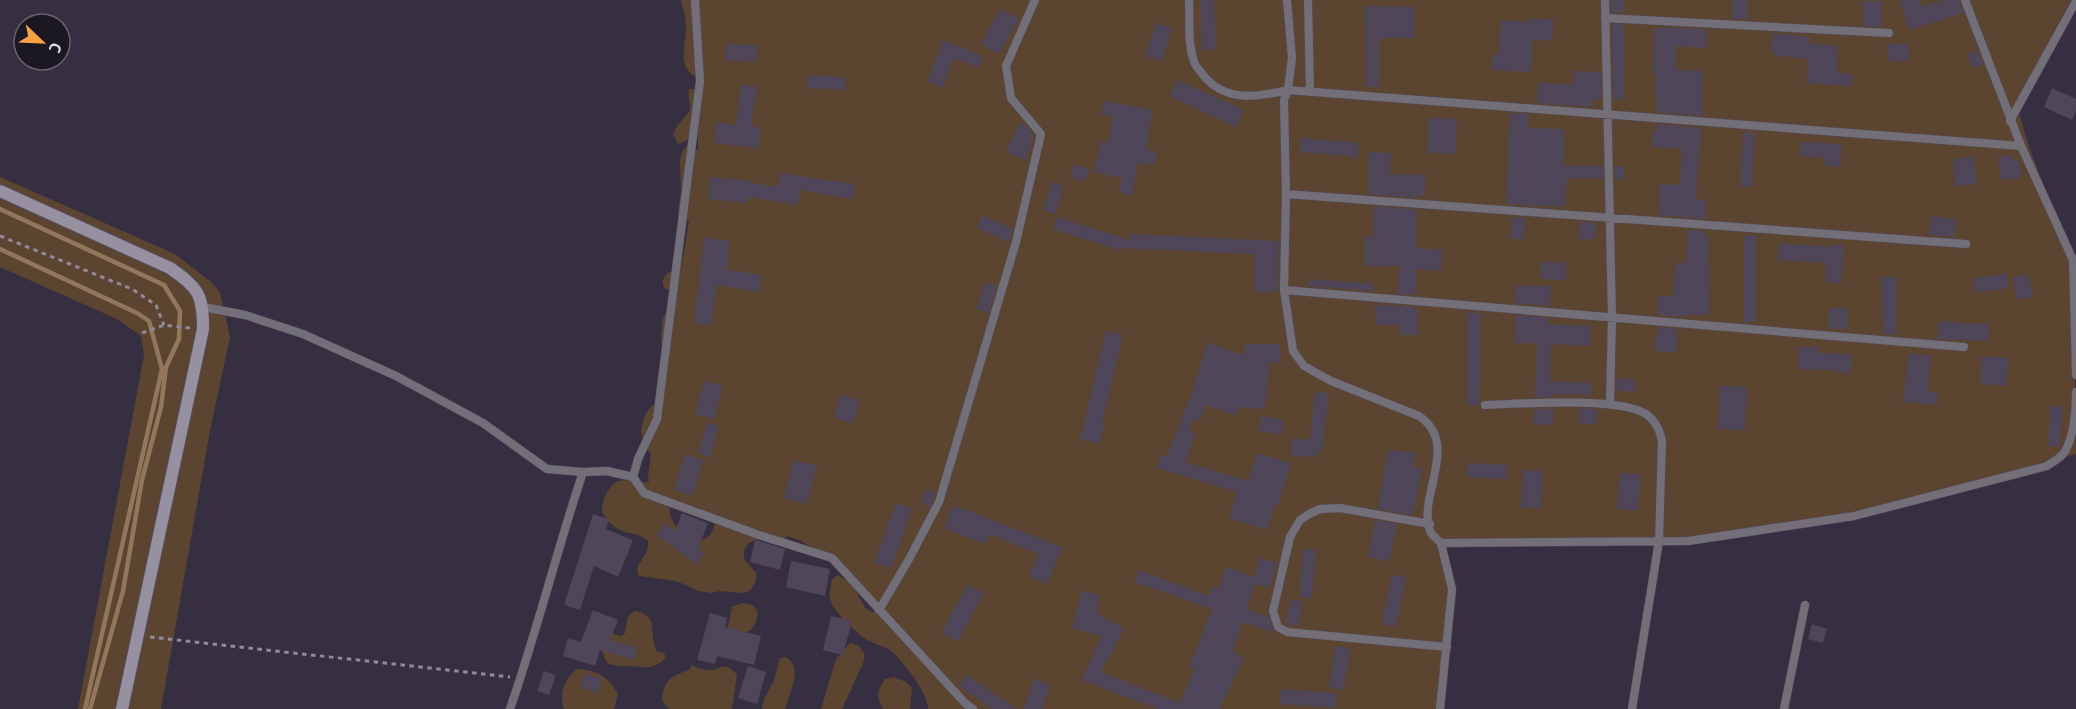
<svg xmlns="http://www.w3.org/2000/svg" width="2076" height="709" font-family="'PT Sans',sans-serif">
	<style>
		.green { fill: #5b4530; fill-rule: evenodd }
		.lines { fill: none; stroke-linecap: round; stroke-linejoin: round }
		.stream { stroke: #93775d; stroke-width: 4.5 }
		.building { fill: #4f465a }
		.service-casing { stroke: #544c5e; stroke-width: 9 }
		.secondary-casing { stroke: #544c5e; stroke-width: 14 }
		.path { stroke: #918a9a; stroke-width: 3; stroke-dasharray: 4.5 4.5; stroke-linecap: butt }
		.service { stroke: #736f79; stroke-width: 8 }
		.secondary { stroke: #9790a0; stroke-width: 12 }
	</style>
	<rect width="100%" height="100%" fill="#362e41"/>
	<!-- green -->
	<path class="green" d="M681,0H2071L2016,103L2029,147L2073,260L2076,454L1854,516L1688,541L1441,543L1452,589L1440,709H928C927,691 904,663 891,651C884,646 873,644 866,639C856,633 831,609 830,598C829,592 831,585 832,579L838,575L852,584L866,609L878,614L838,562L799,540L787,536L784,539C768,538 741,535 744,559L756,573V581L750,591L741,593L720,591L711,593L699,591L676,581L639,576C632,563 649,560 648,541C635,529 621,538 607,519C602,514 601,509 603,502C605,495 610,486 616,482C627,477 639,485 649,482L648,477L651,453C636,440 640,416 654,404H659L664,348L661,344C662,334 660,323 665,314H670L674,316L678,291L665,289C658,278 669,269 681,269L689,222L680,216L678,211L681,192L680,161L682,152L687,145L698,150V135L678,144L673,134C677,123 688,116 690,109C691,103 687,96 689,89L699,90L700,73L694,76C677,66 686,44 686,28C686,18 683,9 681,0ZM669,500C682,503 721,510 714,527C712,534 708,538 701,540C680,534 668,524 669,500Z
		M0,177L175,254L211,282L220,292L230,337L210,431L161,709H78L144,355L141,336L117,319L0,267Z
		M742,603C761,604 761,616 751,630L738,636L727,631L732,607Z
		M635,611C661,616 647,634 657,651L664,653L666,658C650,672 645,666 627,666C620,666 614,666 607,663L598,641L606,631L621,636L625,633C628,622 624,617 635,611Z
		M850,643L859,646L864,653V661L842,709H821L836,659Z
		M785,657C805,666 789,694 785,709H762C763,696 771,689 775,677C777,671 777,665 780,658Z
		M691,665C695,667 701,669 706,670C722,672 723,658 737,675L732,709H669L662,700C664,678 672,677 690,669Z
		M577,669C597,670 609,677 618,694L614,709H564C559,693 564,679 577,669Z
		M894,677L906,682L912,688L910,709H883C876,696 877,691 885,679Z"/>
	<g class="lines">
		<!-- stream -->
		<path class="stream" d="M0,209L164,285L180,311L179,339L166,367L161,407L142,480L123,591L90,709
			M0,249L137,313L149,321L162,369L85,709"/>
	</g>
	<!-- building -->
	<path class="building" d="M1200,0H1214L1216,49L1202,50Z
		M1611,0H1624V13L1611,12Z
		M1732,0H1747V19H1732Z
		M1900,0H1920L1922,7L1944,0H1959L1963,13L1909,30Z
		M1863,1H1882V27L1863,26Z
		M1365,6L1414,7V38H1382V40H1379V87H1366Z
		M1000,9L1019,19L999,54L981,44Z
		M1530,18L1554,20L1552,41L1532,39L1531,72L1492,70L1493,54L1498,55L1501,20L1530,22Z
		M1156,23L1172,28L1162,61L1145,56Z
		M1612,24L1624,25V99H1613Z
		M1660,27L1707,29L1706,48L1676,46V70L1703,71L1702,116L1657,112L1656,74H1653L1654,28L1660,29Z
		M1773,33L1810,37L1809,44L1838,45L1837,73L1853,74L1852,86L1807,83L1808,59L1773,55V53H1771Z
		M943,40L983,56L979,68L954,58L943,88L927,82Z
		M1907,43L1909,60L1888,62L1887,45Z
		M726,44L757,45L756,62L725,60Z
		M1978,50L1983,64L1972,68L1967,54Z
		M1574,71L1601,72V99L1593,100V107L1537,103L1538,83L1573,84Z
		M809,75L845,77V90L808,88Z
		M1177,80L1244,110L1236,127L1170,96Z
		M741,85L757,87L751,126L761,128L758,148L714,143L716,122L736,125Z
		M2052,88L2076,99V111L2072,120L2044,107Z
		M1104,101L1152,110L1146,150L1156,152L1155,165L1138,163L1132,195L1119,193L1122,178L1094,172L1101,141L1108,143L1114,117L1101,114Z
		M1510,113L1529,114V128L1564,129L1563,165L1603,166V179L1567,178L1565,207L1506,204Z
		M1429,118L1457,119L1455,154L1427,153Z
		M1020,122L1026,125L1034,136L1025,160L1006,151Z
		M1657,124L1701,128L1696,199L1706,200V219L1659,215L1660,184L1680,185L1682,149L1652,147L1653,130L1657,131Z
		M1743,132L1755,133L1752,187L1740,186Z
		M1301,138L1359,143L1358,157L1300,152Z
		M1801,142L1842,144L1840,167L1824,165L1825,158L1800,156Z
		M1369,152L1391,153L1390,174L1426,175L1425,196L1417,195V198L1369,194Z
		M2012,155L2013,161H2019L2021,178L2001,180L1998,157Z
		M1974,157L1976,184L1955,186L1953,159Z
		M1075,164L1089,170L1084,182L1070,177Z
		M1615,166H1624V179H1615Z
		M780,173L855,184L853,199L800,190L798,205L749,197L748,203L708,199L710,177L751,181V183L778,187Z
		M1052,182L1064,186L1055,214L1043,210Z
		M1374,206L1417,210L1416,248L1443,250L1441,271L1416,269V295L1398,294L1399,266H1365V237H1373Z
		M982,215L1013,229L1009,242L977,228Z
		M1931,216L1956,219L1954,237L1929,235Z
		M1057,217L1130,240V234L1279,241L1278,292H1254V254L1120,248L1119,250L1053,229Z
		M1512,217L1525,218L1524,239H1511Z
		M1580,222L1596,223L1595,239H1579Z
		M1688,230L1705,231V236H1709L1708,264L1710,265L1709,315H1685V317L1658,315V296H1673L1675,263H1686Z
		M1756,235V322H1744V236Z
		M704,238L730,241L727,270L762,275L760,292L717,285L711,325L694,323Z
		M1779,243L1832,247V244L1844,245L1841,283H1826V263L1778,260Z
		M1541,262L1566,263V280L1541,279Z
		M2007,274L2009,288L1975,292L1973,278Z
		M2029,275L2033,297L2016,299L2013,277Z
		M1881,277H1897L1896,335L1883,334Z
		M1309,279L1374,284L1373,291L1309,286Z
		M986,282L997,286L989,313L976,309Z
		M1515,286H1551L1550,306L1515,303Z
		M1375,305L1415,307V310H1418V335H1400V325H1376Z
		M1829,308H1847V329H1829Z
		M1467,313H1481L1479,405H1467Z
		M1515,315L1549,318V324L1591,326L1590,346L1551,344L1550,381L1591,383V395L1554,394V397H1535L1537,343H1515Z
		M1939,321L1957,322V324L1988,323V341L1938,339Z
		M1658,327L1677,329V352L1655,351V336H1658Z
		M1106,331L1123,335L1102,423L1104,424L1099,444L1080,439Z
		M1207,343L1245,355V344H1280V362H1269L1265,409L1239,407L1236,415L1206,405L1200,420L1193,418L1190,432L1195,434L1185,462L1248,481L1257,453L1291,463L1278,505L1275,504L1267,530L1229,518L1237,492L1157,468L1161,455L1167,456L1192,393Z
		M1799,347H1818V353L1851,354V373L1834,372V370L1798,369Z
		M1909,353L1931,356L1927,391L1938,392L1937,405L1903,402Z
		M1982,356L2008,358L2006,386L1980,384Z
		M1617,379H1635V391H1617Z
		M704,381L723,386L714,419L695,414Z
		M1720,386L1747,387L1745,430L1718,429Z
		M1315,392L1329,393L1322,451L1318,450V457L1291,456V439H1310Z
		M840,395L859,400L853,423L834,418Z
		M2050,406L2063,407L2060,447L2048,446Z
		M1534,409H1554L1553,425L1533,424Z
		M1579,409H1597V424L1579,423Z
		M1261,416L1284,420L1281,435L1258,430Z
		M707,423L719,426L710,457L698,453Z
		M1388,450L1415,453L1413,467L1422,468L1413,515L1378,509Z
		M685,454L703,460L693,496L674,490Z
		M794,460L817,466L807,504L784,498Z
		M1467,463L1507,465V479L1466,477Z
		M1523,470L1543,471L1541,508H1521Z
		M1620,473L1640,474L1638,510L1617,509Z
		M926,489L935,493L930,507L921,503Z
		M896,503L912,509L891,568L874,563Z
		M953,505L1062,547L1047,584L1029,576L1038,554L989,534L985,544L944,528Z
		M682,513L708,523L698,549L704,553L696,564L656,535L665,524L675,531Z
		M593,514L609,519L606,529L633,540L618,577L594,566L580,610L564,605Z
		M1375,520L1397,524L1389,561L1368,557Z
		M755,540L785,549L780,570L750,562Z
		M1303,549L1316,550L1312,598L1299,597Z
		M1259,558L1277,563L1270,588L1255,584L1246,609L1269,617L1273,630L1272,632L1243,622L1232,651L1244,658L1219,709H1158L1082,680L1101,636L1072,628L1082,591L1100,595L1096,613L1124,628L1101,672L1180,703L1195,669L1189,667L1212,609L1135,582L1139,570L1209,596L1212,586L1219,589L1226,567L1254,577Z
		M791,561L830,569L825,596L786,587Z
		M1392,575L1406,577L1396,627L1382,624Z
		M967,585L984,593L958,641L942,633Z
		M1290,600L1302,601L1298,626L1286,624Z
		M593,610L618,620L610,640L637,647L633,660L600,650L595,666L563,656L568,638L581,642Z
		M710,613L727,618L725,627L761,636L754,665L717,656L715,664L697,660Z
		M831,616L852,621L843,655L823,650Z
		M1812,624L1827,629L1823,643L1808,639Z
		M1335,646L1350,648L1344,690L1329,688Z
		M748,666L766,672L757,704L738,698Z
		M544,671L556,675L549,695L537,691Z
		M585,673L602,679L597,693L580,687Z
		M967,675L1017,709H993L959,686Z
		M1034,679L1050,685L1042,709H1024Z
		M1281,689L1337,693L1336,708L1280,704Z"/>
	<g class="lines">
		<!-- service casing -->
		<g class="service-casing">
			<path id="service" d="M1189,0C1190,20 1187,45 1195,64C1197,68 1201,72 1203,75C1226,103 1258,97 1288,90L1292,58L1287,0
				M1308,0L1310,92
				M1605,0L1612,318L1610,403
				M1965,0L2021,146
				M1605,18L1889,33
				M2010,121L2076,1
				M1286,194L1966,244
				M1284,290L1964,347
				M203,307L245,315L303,334L396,376L483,423L547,469L583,472C557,550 537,631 510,709
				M2076,375L2073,260L2021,146L1288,90L1284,100L1286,194L1284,290L1293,351L1304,366L1331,381L1419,416C1462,445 1415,498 1431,533C1433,536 1438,540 1441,543L1688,541L1854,516L2047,466C2052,462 2059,459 2063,454C2074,440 2076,409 2076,392
				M1485,405C1522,404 1618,396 1646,414C1656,421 1660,430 1662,441L1659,541L1632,709
				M583,472L607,471L633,477L644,493L759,535L832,558L965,703L973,709
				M633,477L638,459L657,419L700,81L695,0
				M1430,524L1340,508L1320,509L1309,514L1300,520L1290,537L1273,611L1278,627L1287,632L1447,647
				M879,610L908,561L939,502L1016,242L1041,134L1011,98L1006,66L1035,0
				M1440,709L1452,589L1441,543
				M1784,709L1805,605"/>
		</g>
		<!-- secondary casing -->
		<g class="secondary-casing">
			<path id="secondary" d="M0,191L170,268C198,288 203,293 203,329L122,709"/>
		</g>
		<!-- path -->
		<path class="path" d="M0,236L132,289L156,305L164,325
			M142,333L164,325L190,328
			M150,637L510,677"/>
		<!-- service -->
		<use href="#service" class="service"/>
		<!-- secondary -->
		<use href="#secondary" class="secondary"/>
	</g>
	<!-- north arrow -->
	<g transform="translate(42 42) rotate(113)"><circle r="28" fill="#1c1821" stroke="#69646f" stroke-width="1.5"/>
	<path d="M0-4.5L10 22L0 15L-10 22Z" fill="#f6a246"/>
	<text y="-9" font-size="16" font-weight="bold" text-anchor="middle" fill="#dcd7e3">С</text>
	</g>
</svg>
